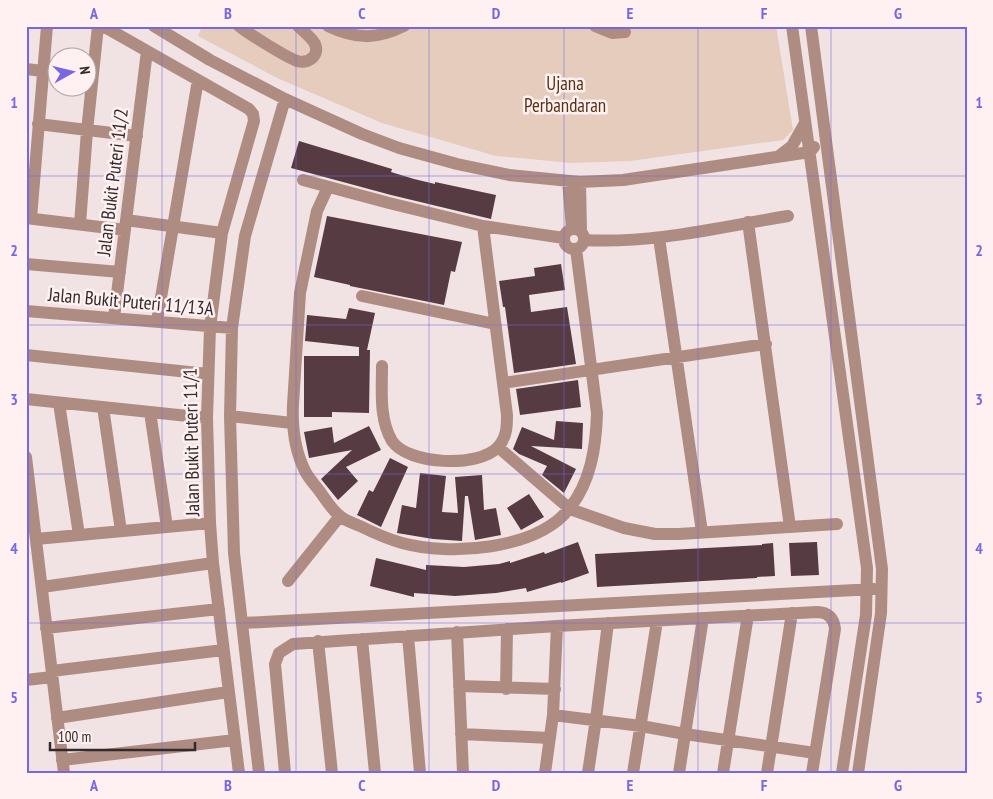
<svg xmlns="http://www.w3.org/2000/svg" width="993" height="799" font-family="'PT Sans Narrow',sans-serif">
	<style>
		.green { fill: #e5ccbc }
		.building { fill: #563b43 }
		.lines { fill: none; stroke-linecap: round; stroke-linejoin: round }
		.minor { stroke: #af8c82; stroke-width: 12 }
		.grid { fill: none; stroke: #7767e2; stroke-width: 1; stroke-opacity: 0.55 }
		.labels { text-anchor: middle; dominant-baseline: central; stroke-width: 5; stroke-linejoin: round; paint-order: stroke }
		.park-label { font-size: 19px; fill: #593215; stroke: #fff1f1 }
		.street-label { font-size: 19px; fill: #312b2b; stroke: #fff1f1 }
		.neatline { fill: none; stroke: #7767e2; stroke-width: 2 }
		.grid-label { font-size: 16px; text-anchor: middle; font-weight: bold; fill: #7767e2 }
	</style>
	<rect width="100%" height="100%" fill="#f1e3e3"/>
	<!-- green -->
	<path class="green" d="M202,26H776L793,130L783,140L630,161L572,163L496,156L382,123L277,78L198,36Z"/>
	<!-- building -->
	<path class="building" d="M299,141L392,169L391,172L414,179L435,184V182L496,195L491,219L391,195L291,168Z
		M327,216L462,242L455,272L451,271L444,305L350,286V285L314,277Z
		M561,264L565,290L529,295L531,312L567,307L576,364L514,373L505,307H503L499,281L535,276L534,268Z
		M349,308L375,313L367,350H370L369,413L332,412V417H304V356H359V347L305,341L307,315L346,319Z
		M578,380L581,407L520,415L516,389Z
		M556,421L583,423L582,449L531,446L576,469L564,493L542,475L547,466L519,454L513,449L522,427L554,440Z
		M369,426L381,450L346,467L358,481L338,500L321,479L352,450L309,458L304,432L332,427L334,443Z
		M390,458L408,467L381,527L357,515L369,490L373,492Z
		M420,473L446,476L442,512L458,513L455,477L482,475L484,510L496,508L501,535L475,540L468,496H465L462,541L433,539L397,533L402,505L416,508Z
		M529,494L544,517L521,530L507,508Z
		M578,542L589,573L561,583V582L527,592L526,588L496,593L455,596L414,593V597L370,586L376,558L426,570V565L464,567L499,564L510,561V563L544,552L545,554Z
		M817,542L819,575L791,576L789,543Z
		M773,543L775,576L757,577V578L597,587L595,554L762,545V544Z"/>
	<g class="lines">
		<!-- minor -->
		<path class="minor" d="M103,26L249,109L253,114L254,121L222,233L210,328L207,418L210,523L213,563L239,773
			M154,26L210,60L285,99L362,134L399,148L457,164L509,175L580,182L623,180L810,152L814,147
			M239,26C249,34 286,57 297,61C308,64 320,56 315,44C312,38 303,31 298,26
			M328,26C356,39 376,40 404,26
			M595,26L612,33L625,32
			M792,26L867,568L866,615L842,773
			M811,26L882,569L881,613L858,773
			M26,69L43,71
			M38,124L137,136
			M779,156L792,146L805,123
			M303,180L389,203L483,226L564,238
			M568,181L572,229
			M580,182L581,231
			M328,187L317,211L300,293L293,405C292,427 295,451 305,471C309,479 316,486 321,493C326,500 332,510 340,516C345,521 354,523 360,526C374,533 388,539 402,543C450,556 536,550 569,509C591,482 596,447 597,413L576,249
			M26,218L125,230
			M31,218L47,26
			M126,220L222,233
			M748,222L790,527
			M80,224L87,131L98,26
			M564 239a10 10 0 1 1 20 0a10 10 0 1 1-20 0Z
			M659,238L702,532
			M584,240C653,244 721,227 788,216
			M26,264L120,272
			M362,296L495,324
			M26,311L232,328
			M114,318L147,51
			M157,321L198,80
			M26,355L208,374
			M382,366C382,391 379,419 392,441C408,465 479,468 498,447C507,437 507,426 507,415L483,226
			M503,383L766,344
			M26,399L207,418
			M59,403L79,535
			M103,407L121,531
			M150,412L167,527
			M230,416L292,423
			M498,447L570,509L624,528L655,534H679L837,524
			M26,457L64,773
			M36,539L210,523
			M288,581L340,516
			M42,587L213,563
			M243,623L874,589
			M46,628L219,609
			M457,632L463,773
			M408,636L420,773
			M362,639L375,773
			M318,641L332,773
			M52,671L223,650
			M26,680L52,677
			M459,686L555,689
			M506,689L507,629
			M553,715L641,726L685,734L815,753
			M57,718L228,692
			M461,734L550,738
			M62,760L235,740
			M259,773L234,553L230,416L232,328L245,236L285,99
			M285,773L275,664L279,653L293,644L557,626L817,612C828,612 834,618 835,629L812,773
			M545,773L553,715L557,626
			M588,773L596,719L608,623
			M633,773L657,621
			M679,773L703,618
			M723,773L748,615
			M767,773L792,613"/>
	</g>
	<!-- grid -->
	<path class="grid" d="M162,26V773M296,26V773M429,26V773M564,26V773M698,26V773M831,26V773M26,176H967M26,325H967M26,474H967M26,623H967"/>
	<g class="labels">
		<!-- park labels -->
		<g class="park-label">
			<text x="565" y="83">Ujana<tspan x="565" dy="22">Perbandaran</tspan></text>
		</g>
		<!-- street labels -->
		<g class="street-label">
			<text transform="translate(112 182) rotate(-83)">Jalan Bukit Puteri 11/2</text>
			<text transform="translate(131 301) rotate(5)">Jalan Bukit Puteri 11/13A</text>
			<text transform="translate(191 442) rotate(-91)">Jalan Bukit Puteri 11/1</text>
		</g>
	</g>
	<!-- border -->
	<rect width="993" height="799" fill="none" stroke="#fff1f1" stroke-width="55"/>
	<!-- north arrow -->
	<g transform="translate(72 72) rotate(82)"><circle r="24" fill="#fff1f1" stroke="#ada2a2"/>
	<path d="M0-4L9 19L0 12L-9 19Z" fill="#7767e2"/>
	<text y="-8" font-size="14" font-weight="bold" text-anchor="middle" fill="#312b2b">N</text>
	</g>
	<!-- scale -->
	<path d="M50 742v8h145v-8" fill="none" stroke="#312b2b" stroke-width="2.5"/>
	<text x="58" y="742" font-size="15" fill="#312b2b" stroke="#fff1f1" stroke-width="4" paint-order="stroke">100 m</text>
	<rect x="28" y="28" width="938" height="744" class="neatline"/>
	<g class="grid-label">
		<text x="94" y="19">A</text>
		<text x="228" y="19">B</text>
		<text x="362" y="19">C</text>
		<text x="496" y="19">D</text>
		<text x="630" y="19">E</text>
		<text x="764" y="19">F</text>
		<text x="898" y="19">G</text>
		<text x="14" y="108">1</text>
		<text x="979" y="108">1</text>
		<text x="14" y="256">2</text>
		<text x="979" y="256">2</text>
		<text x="14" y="405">3</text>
		<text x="979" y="405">3</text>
		<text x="14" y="554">4</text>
		<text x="979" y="554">4</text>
		<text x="14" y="703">5</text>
		<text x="979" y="703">5</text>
		<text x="94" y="791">A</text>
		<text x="228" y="791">B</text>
		<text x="362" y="791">C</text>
		<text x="496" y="791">D</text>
		<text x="630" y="791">E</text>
		<text x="764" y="791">F</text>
		<text x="898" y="791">G</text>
	</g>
</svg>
